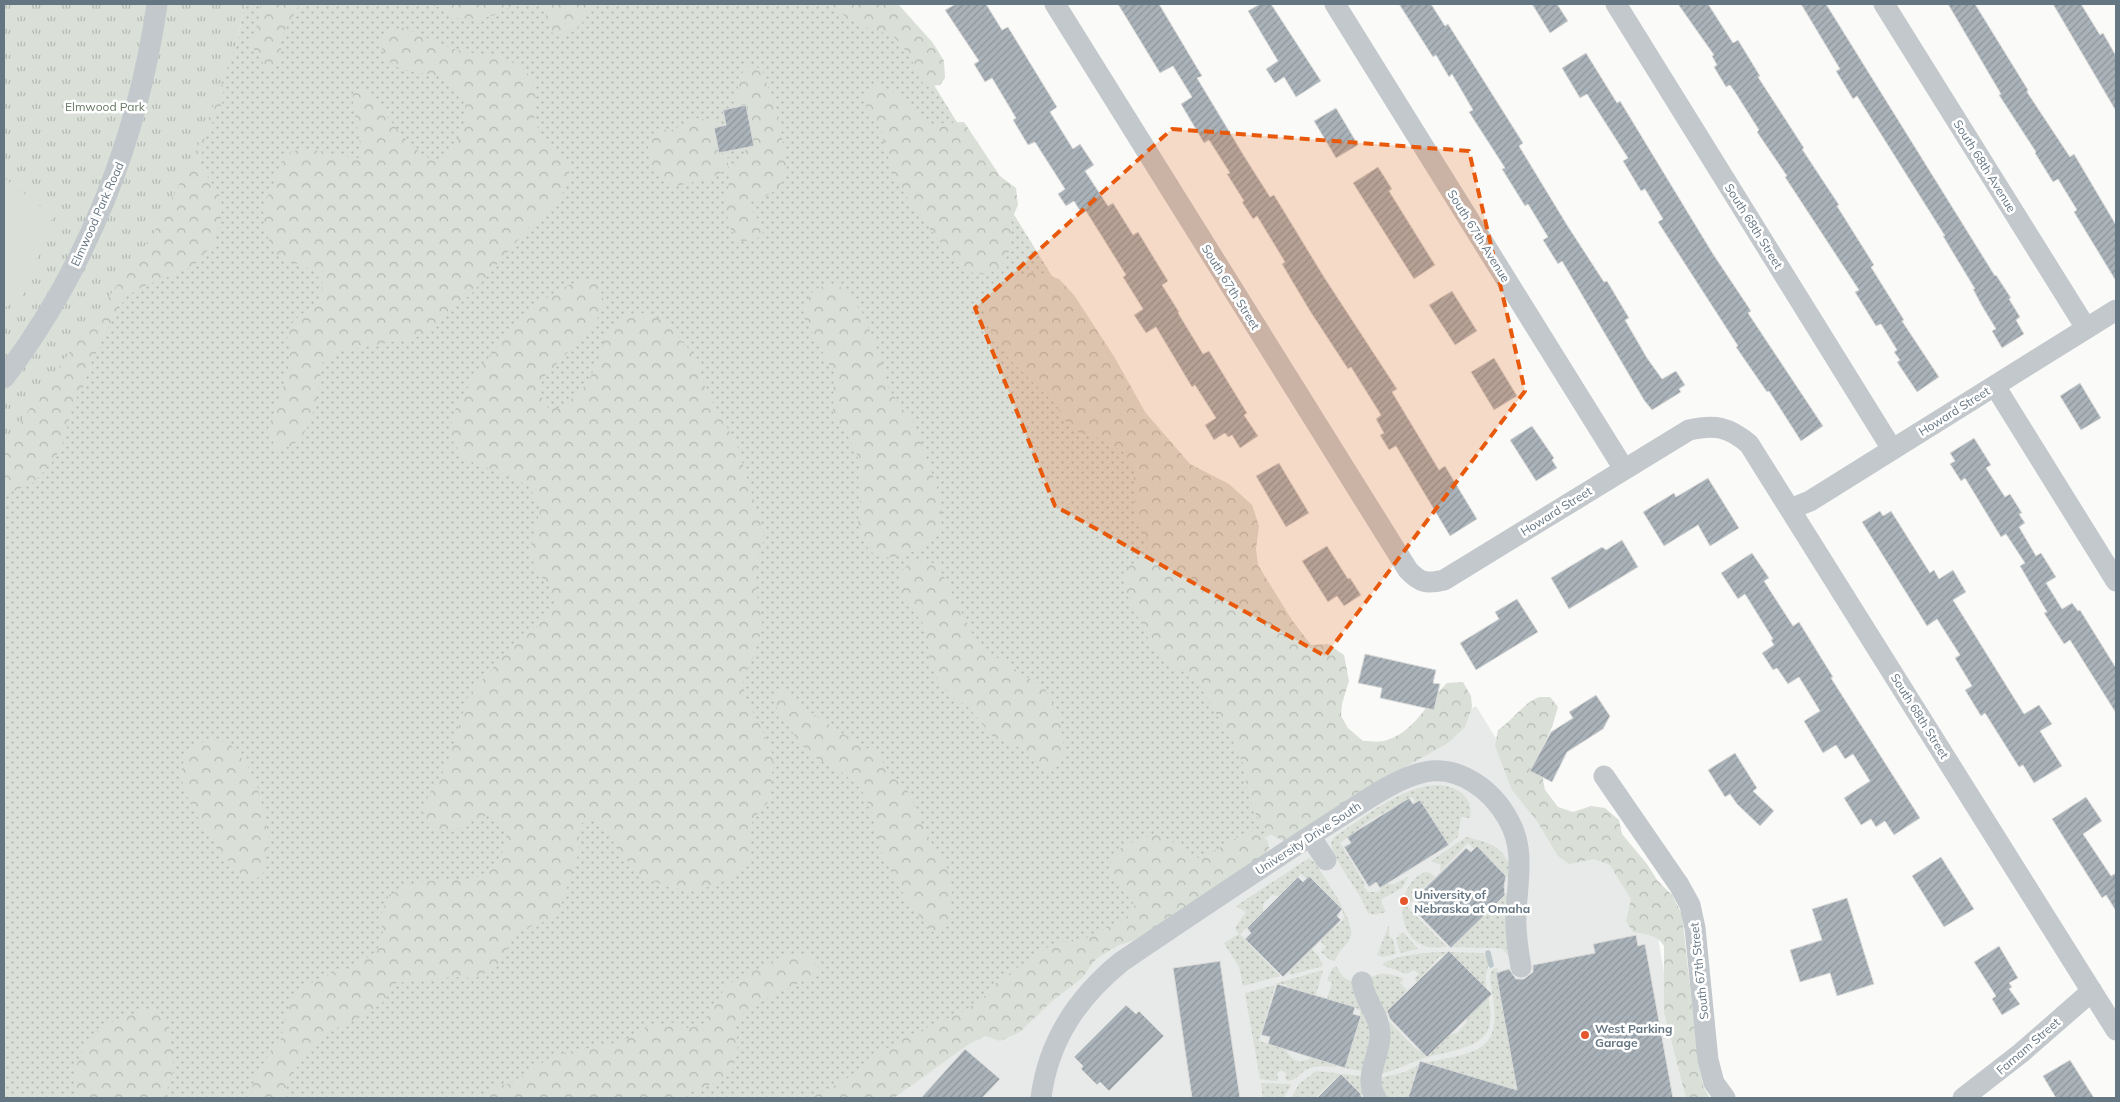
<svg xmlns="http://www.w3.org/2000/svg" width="2120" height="1102" font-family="Mulish,sans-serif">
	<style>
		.built { fill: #e8e9e9 }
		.grass { fill: url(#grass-dots) }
		.forest { fill: url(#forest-crowns) }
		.park { fill: url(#park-tufts) }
		.pitch { fill: #dadfd7 }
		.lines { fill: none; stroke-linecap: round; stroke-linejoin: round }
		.stream { stroke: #bbc7cb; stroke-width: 5.5 }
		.building { fill: url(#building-hatch); stroke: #dcdcda }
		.minor { stroke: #c3c8cc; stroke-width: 21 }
		.marked { fill: #e8590c; fill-opacity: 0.2; stroke: #e8590c; stroke-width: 4; stroke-dasharray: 10 6; stroke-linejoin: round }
		.poi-dot { fill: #e4572e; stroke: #fff; stroke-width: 2 }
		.labels { text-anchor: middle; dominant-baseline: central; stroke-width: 5; stroke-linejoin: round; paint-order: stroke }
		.park-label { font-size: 12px; fill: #687a64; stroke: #fff }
		.street-label { font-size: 12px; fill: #657683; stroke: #fff }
		.poi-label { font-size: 12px; font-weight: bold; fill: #657683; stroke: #fff; text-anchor: start }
	</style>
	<defs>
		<pattern id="grass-dots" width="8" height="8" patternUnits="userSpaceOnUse" patternTransform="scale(1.25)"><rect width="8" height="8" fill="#dadfd7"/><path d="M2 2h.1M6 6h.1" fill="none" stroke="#b4b9b4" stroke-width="1.8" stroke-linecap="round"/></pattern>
		<pattern id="forest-crowns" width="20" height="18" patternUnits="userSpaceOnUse" patternTransform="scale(1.25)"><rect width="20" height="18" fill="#dadfd7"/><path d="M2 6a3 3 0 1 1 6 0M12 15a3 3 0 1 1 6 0" fill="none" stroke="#b4b9b4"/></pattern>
		<pattern id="park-tufts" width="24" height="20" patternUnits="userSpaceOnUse" patternTransform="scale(1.25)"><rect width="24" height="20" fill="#dadfd7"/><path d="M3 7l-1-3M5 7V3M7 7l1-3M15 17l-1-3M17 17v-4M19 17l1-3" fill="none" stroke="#b4b9b4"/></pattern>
		<pattern id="building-hatch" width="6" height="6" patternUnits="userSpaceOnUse" patternTransform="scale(1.25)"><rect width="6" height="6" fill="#aab3b9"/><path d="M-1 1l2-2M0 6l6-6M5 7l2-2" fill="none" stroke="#8e969c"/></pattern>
	</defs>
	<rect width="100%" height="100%" fill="#fafaf8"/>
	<!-- built -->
	<path class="built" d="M1476,706L1547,821L1589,827L1655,921L1686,1098H845Z"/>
	<!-- grass -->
	<path class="grass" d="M245,4H884L1362,778L842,1098H4V445L236,46Z
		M1435,785C1455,785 1474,795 1470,818L1461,817L1458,837L1445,847V839L1420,800L1416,802L1412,797L1369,821L1340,843L1365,884L1364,887L1368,892H1378L1385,884H1394L1408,877L1402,888L1382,899L1381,902L1386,912L1374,915L1368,913C1361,892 1333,861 1331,843L1334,837C1365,817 1397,789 1435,785Z
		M1466,837C1489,843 1499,844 1511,866L1510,879L1477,846L1474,849L1468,843L1440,872L1441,865L1431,861Z
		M1309,858L1315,863C1324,877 1354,919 1351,935C1350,944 1338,949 1335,961L1330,960L1321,952L1326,947L1321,942L1322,939L1343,920L1344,916L1342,909L1301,874L1279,896L1272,895L1263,904V912L1240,934L1280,976L1243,986L1239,967L1224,943L1239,934L1235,928L1246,912L1236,906Z
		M1425,872L1430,873L1435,877L1414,898L1407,907L1447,947C1441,947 1434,948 1428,947C1394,937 1395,885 1425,872Z
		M1509,891L1511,955L1508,956L1504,950L1499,948L1448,947L1455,940L1457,941Z
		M1389,925V936L1393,939L1396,954L1383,957L1377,955Z
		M1404,933L1418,949L1400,953L1396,938L1400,936L1398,934Z
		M1309,947L1318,955L1323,966L1290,975L1289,971L1308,953Z
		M1439,952L1482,953L1487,955C1491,966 1484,973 1486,985C1488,997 1492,1010 1490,1023C1487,1048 1448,1051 1428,1057C1411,1061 1398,1071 1381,1073L1369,979C1380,970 1392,974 1404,979L1400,983L1407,990L1391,1007L1386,1015L1389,1021L1414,1047L1425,1055L1432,1049L1434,1050L1449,1035L1457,1033L1467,1022L1450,959L1445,955L1439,957L1417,982L1414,979L1419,974L1414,970L1407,974L1382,965C1392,955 1425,953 1439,952Z
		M1336,966L1343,977L1352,982L1374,1021L1362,1071L1343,1068L1345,1060L1347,1061L1361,1017L1360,1011L1355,1007L1321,998L1327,999L1332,982L1327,981L1332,969Z
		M1497,968L1498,972L1496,973L1519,1098H1502L1504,1094L1470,1075L1421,1064C1473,1051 1504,1057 1492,991C1491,983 1488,975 1493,969Z
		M1323,970L1315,998L1310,994L1287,986L1285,984H1274Z
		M1275,985L1259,1041L1285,1049C1291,1060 1301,1066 1312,1057L1336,1065V1067C1326,1066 1313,1065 1304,1071C1298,1076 1296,1080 1287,1081L1285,1078L1286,1073L1281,1070L1277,1073L1278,1078L1277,1081L1260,1079L1245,993Z
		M1418,1065L1408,1098H1381L1380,1078L1405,1072Z
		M1316,1071L1362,1076L1365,1098L1346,1079L1338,1076L1315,1098H1291L1299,1084Z
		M1263,1083L1290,1084L1291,1086L1283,1098H1263L1261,1084Z"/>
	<!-- forest -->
	<path class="forest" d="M260,4H300L281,37V52L276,66L267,70L251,44C254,30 262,18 260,4Z
		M428,4H515L495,15L478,19L454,18L439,7Z
		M542,4H590C585,23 580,28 563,37L551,32Z
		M830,4H898L933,43L944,61L945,78L940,85L925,87L908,53L893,36L861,26L847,18Z
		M402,27L453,49L478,54L498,55L521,67L533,79L536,102L534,120L541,134L569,162V181L558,202L529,227L473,292L436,325L415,338L336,352L322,363C318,391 314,450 276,449L268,429C276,404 288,382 290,355C291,346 284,338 289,329C297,310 321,311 323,284C320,281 317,275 314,272C301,262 284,264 274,251C271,247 269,241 268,237C258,210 265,203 276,178C280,168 282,155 294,151C309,145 341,158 359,158C364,136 351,115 353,92L361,88C377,94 375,99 384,112C398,131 412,149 433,161L447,157L459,137L467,113L460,91L442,76L402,70L387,60L380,44L389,32Z
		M205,60L223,86V101L204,140L200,165L220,196L221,220L213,244L198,262L183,271L142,287L127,296L114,316L91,363L83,388L74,402L62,446L51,464L33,483L4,495V314Z
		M752,65L762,70L776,110L787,162C786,188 770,197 747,203C754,215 761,219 763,233L754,241H738L731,230L725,208L731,169L742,158L748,144C731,110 732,104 744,68Z
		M877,84C899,92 914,108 930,124L964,122L1000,176L1016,188L1018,205L1011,221V245L1005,262L988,275L973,273L961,266L936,237L904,193L892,172L881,130L864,103V91Z
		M697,118L713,121C723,136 729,151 728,169L708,179L672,187C653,170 638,153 656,130H672Z
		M1027,272L1041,273L1059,279L1074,295L1115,358L1145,412L1190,464L1229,484L1252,505L1259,526L1256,549L1258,565L1292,620L1311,645L1328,644L1344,655L1349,681L1342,704L1341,716L1348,728L1363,741C1370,741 1380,743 1387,740C1414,732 1428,702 1447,683L1463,682L1471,696L1472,707L1465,727L1448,743L1400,770L1285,842L1270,834L1258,820L1247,790L1244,766L1233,742L1199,685L1182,671L1165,663L1153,648L1127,595L1124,571L1132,564L1146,557L1148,539L1135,517L1134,470L1123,452L1105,440L1074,431L1067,424L1057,406L1008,358L988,326L985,310L989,294L1007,282Z
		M584,279L598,281L604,302L595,324L542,379L541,396L548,408H562L588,383L600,355L605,334L627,314L642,313L666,321L682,342L696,356L706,390L737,445L765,537L759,554L755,584L763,627L753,657L743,679L745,698L760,725L773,755L772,778L768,802L753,819L750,837V859L737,875L717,884L695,891L669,887L638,875L595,818L580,824L578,855L557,917L516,932L497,967L475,978L453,977L396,983L383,1002L357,1019L328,1032L307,1054L289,1078L283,1098H251L253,1084L270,1052L281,1039L286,1016L293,998L307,985L326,975L349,969L377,951L383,932L380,917L389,895C398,891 407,885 417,883C462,873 499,895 507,832L488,815L469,822L450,833L436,830L423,812L429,794L447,766L468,696L510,649L537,627L555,603L550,588L535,568L530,550L541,506L528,486L514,478L467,460L450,438L452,421L457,404L481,367L512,328L531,307L567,286Z
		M837,283L862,312L881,358L886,384L901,407L914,423L941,499V519L937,536L920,549L900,556L884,558L871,552L863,540L858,523L862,477L856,450L833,412L834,373L803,316C809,292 812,287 837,283Z
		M913,560H924L938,565L978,645L1045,689L1057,712L1062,732L1064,752L1057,767L1047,770L1036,764L1023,749L993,737L969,708L951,695L940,684L930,664L927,635L923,623L903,600L900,585L901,571Z
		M784,690L810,712L857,743L879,754L886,769L896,780L904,784L916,808L925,832L949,871L952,887L950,920L943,927L932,932L927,927L898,886L882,853L870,807L861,789L843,773L817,758L800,744L777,708L775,692Z
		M1539,697H1550L1558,707L1552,727L1543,746V780L1545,790L1558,807L1573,812L1591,806L1605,808L1619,820L1622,834L1647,864L1657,880L1672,895L1682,914L1699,1068L1704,1088L1710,1098H1686L1664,1012V946C1658,935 1645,934 1633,932L1626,921L1631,899L1610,865L1594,859L1569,864L1558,856L1537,821L1512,790L1495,746L1498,730C1513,720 1522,704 1539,697Z
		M216,739L231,745L247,765L256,782L263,807L269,840L264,872L256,879H247C224,861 184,805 181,775C181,768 185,758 186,752L199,743Z
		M1258,831L1268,841L1269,849L1257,863L1155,933L1117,946L1096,959L1082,978L1051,1002L1020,1032L1000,1041L985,1036L969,1044L894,1098H807L827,1090L852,1075L879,1053L910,1035L962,1012L982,999L995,984L1042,950L1059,942L1086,938L1128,918L1135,905L1110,876C1111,871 1109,864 1111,860C1117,844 1142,839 1156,834C1173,841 1184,850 1200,859L1247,832Z
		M788,953L809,956L819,968L809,978L748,1008L735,1022L738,1046L734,1065L726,1078L677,1098H482L498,1086L509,1084L547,1060L567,1052L617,1043L632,1037L646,1027L678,1022L687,1028L702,1026L727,985Z
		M147,1009L159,1013L169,1025L174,1070L168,1085L167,1098H76L74,1072L87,1040L104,1025Z"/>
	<!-- park -->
	<path class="park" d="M4,4H245L236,46L196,151L156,230L4,445Z"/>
	<!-- pitch -->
	<path class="pitch" d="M4,178L53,216L21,299L4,308Z"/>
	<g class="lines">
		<!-- stream -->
		<path class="stream" d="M1488,953L1491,965"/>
	</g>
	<!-- building -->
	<path class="building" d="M956,4H986L1002,30L1008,27L1057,107L1050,112L1073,149L1080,144L1094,165L1085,171L1108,206L1113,203L1133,235L1138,232L1168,281L1162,285L1179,312L1178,313L1203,354L1209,351L1247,413L1244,415L1258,436L1240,448L1232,435L1228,437L1225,433L1214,440L1205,425L1216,418L1195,385L1192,387L1156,327L1146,333L1134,315L1143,309L1123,277L1126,275L1086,211L1082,214L1074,201L1066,206L1058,194L1065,189L1035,142L1028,145L1013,120L1016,118L992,78L985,82L974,64L979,61L945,10Z
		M1118,4H1159L1202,76L1197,78L1244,156L1270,197L1274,195L1324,277L1397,389L1392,392L1439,470L1445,466L1477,519L1450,536L1396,446L1389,450L1380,435L1384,433L1376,419L1381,415L1351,367L1348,369L1310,311L1282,264L1285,262L1257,216L1253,219L1242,202L1244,201L1227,174L1230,173L1209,140L1204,143L1181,104L1192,97L1173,66L1160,73Z
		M1260,4H1271L1321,81L1296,97L1284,77L1275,83L1266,69L1278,61L1248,11Z
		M1399,4H1431L1445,26L1448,24L1523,143L1519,146L1567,225L1604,282L1607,281L1629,318L1625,320L1647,358L1662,379L1676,371L1685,385L1679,389L1681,392L1652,410L1644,400L1562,261L1558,264L1543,240L1548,237L1528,204L1525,206L1502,169L1505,168L1469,112L1473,110L1452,74L1449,77L1436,55L1433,57Z
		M1532,4H1557L1568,21L1550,33Z
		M1678,4H1708L1733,43L1738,40L1760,76L1758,77L1804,148L1802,149L1839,205L1837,206L1874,265L1871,267L1904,320L1902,321L1939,377L1917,392L1897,362L1900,360L1894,352L1897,350L1881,324L1876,326L1855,292L1859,290L1785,177L1787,176L1757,132L1759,130L1735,92L1730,85L1726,87L1714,67L1717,65L1712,56L1714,55Z
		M1801,4H1826L1995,276L1996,275L2011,298L2009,299L2020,317L2016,320L2024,334L2002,348L1992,331L1996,329L1982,306L1973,289H1975L1943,236H1945L1857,96L1853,99L1836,71L1840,69Z
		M1948,4H1975L2028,90L2027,92L2070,157L2074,154L2116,225V281L2074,212L2077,210L2058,179L2053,182L2035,153L2036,152L1999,95L2001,94Z
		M2053,4H2081L2100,35L2103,33L2116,56V111Z
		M1586,53L1617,103L1620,101L1713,254L1751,311L1748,313L1823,426L1801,441L1769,391L1767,392L1736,347L1738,346L1658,222L1663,219L1645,189L1641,191L1623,161L1628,158L1587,94L1580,98L1562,68Z
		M746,105L754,146L719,153L714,128L726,125L723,110Z
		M1336,108L1358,145L1336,158L1314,121Z
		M1378,167L1392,189L1389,191L1435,265L1414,279L1353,183Z
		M1452,291L1477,331L1455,345L1429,305Z
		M1494,358L1517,396L1494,410L1471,372Z
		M2080,383L2101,418L2081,430L2060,396Z
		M1532,426L1554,458L1552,460L1557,468L1536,481L1510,440Z
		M1974,438L1991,465L1986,468L2005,497L2010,494L2022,513L2019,514L2025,523L2019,527L2036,556L2041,553L2056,577L2046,583L2062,609L2072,603L2078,611L2080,610L2116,668V713L2070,640L2064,644L2044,613L2047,612L2020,566L2025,563L2006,534L2001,537L1965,478L1961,481L1950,464L1955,461L1950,453Z
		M1279,463L1309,513L1286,527L1256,476Z
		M1708,478L1739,528L1710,546L1698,525L1664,546L1643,512L1674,493L1676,497Z
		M1880,511L1883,516L1891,511L1930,573L1934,570L1939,579L1953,570L1966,592L1953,600L2024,714L2039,705L2052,724L2040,731L2062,766L2034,783L2023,765L2019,767L1985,713L1981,716L1965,690L1972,686L1955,658L1960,655L1937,619L1927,626L1862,522Z
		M1622,540L1638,567L1569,609L1551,578L1602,547L1606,550Z
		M1327,546L1348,579L1350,578L1361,595L1344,606L1337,596L1328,602L1302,561Z
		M1752,553L1769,578L1764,581L1793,626L1799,622L1833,677L1831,678L1920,818L1894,835L1885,821L1876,827L1871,819L1861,825L1844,798L1870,781L1853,754L1845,759L1836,745L1823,753L1804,721L1820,711L1799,677L1788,684L1777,668L1773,670L1762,653L1774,645L1771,640L1773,639L1745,594L1738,599L1721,573Z
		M1517,599L1538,632L1476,670L1460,643L1499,619L1495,612Z
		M1365,654L1436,670L1433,683L1440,684L1434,710L1380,698L1382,688L1358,683Z
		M1596,695L1610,716L1603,729L1567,752L1552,782L1530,771L1551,732L1573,718L1569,712Z
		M1735,753L1757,788L1753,791L1774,811L1760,826L1737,804L1730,794L1725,797L1708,770Z
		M2086,797L2102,821L2083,834L2111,876L2116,873V911L2106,895L2102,898L2052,819Z
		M1409,798L1413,804L1420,800L1449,845L1380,888L1376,882L1369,887L1344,847L1351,843L1347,837Z
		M1477,846L1506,876L1504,886L1505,895L1451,948L1413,909L1419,903L1415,898L1466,848L1471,852Z
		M1941,857L1974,909L1944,927L1912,876Z
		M1309,876L1342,909L1337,916L1341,920L1283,977L1245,939L1251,933L1247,928L1298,877L1303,882Z
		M1847,898L1874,984L1837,996L1830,973L1800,982L1790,950L1822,940L1812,909Z
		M1636,935L1638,946L1645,944L1673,1098H1408L1420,1061L1517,1090L1496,973L1509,969L1516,979H1524L1533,972V965L1595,953L1593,944Z
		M1999,946L2018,978L2009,983L2012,987L2009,989L2020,1004L2002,1015L1992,999L1996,996L1974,962Z
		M1449,951L1492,994L1427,1057L1390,1019L1387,1011Z
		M1220,961L1240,1098H1192L1173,968Z
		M1277,984L1355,1007L1353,1014L1361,1016L1345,1068L1268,1044L1270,1037L1261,1035Z
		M1126,1005L1136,1014L1139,1011L1164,1036L1109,1091L1100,1082L1097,1085L1081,1069L1083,1066L1074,1057Z
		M965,1049L1000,1079L982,1098H921Z
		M2070,1060L2094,1098H2056L2043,1076Z
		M1341,1074L1360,1093L1362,1098H1317Z"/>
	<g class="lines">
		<!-- minor -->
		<path class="minor" d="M1055,4L1408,570C1420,583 1427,584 1444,580L1689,430C1715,424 1729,427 1749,444L2116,1030
			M1335,4L1624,469
			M1616,4L1892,449
			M1884,4L2086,328
			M4,378C87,268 138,139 157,4
			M1995,386L2116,581
			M1790,509L1810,501L2116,310
			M1604,776L1679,885L1690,905L1695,928L1708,1060L1714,1083L1725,1098
			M1310,836L1326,860
			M1362,982C1365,1003 1381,1016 1380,1037C1379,1058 1363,1078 1376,1098
			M1041,1098C1048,1041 1077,998 1121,962C1192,914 1263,866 1335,820C1361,804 1395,778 1425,772C1459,765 1492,790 1508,819C1526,849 1517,882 1516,915C1515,932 1518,950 1521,967
			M1963,1098L2021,1053L2092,991"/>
	</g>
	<!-- marked area -->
	<path class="marked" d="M1172,129L1469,151L1525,391L1325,656L1055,506L975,308Z"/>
	<!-- markers -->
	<g class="poi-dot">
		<circle cx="1404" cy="901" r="5"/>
		<circle cx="1585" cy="1035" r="5"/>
	</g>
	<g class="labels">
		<!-- park labels -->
		<g class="park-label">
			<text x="105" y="106">Elmwood Park</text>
		</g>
		<!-- street labels -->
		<g class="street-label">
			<text transform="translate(1985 166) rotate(58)">South 68th Avenue</text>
			<text transform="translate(97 214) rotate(-66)">Elmwood Park Road</text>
			<text transform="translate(1754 226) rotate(58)">South 68th Street</text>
			<text transform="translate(1479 236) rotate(58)">South 67th Avenue</text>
			<text transform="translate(1231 287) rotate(58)">South 67th Street</text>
			<text transform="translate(1954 411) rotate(-32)">Howard Street</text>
			<text transform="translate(1556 511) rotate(-32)">Howard Street</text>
			<text transform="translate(1920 716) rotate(58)">South 68th Street</text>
			<text transform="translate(1308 838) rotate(-33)">University Drive South</text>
			<text transform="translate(1699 971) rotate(-96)">South 67th Street</text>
			<text transform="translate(2028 1046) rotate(-41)">Farnam Street</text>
		</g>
		<!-- poi labels -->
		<g class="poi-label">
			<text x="1414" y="894">University of<tspan x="1414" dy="14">Nebraska at Omaha</tspan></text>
			<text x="1595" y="1028">West Parking<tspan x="1595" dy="14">Garage</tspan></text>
		</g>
	</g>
	<!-- border -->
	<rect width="2120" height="1102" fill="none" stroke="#657683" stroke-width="10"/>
</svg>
